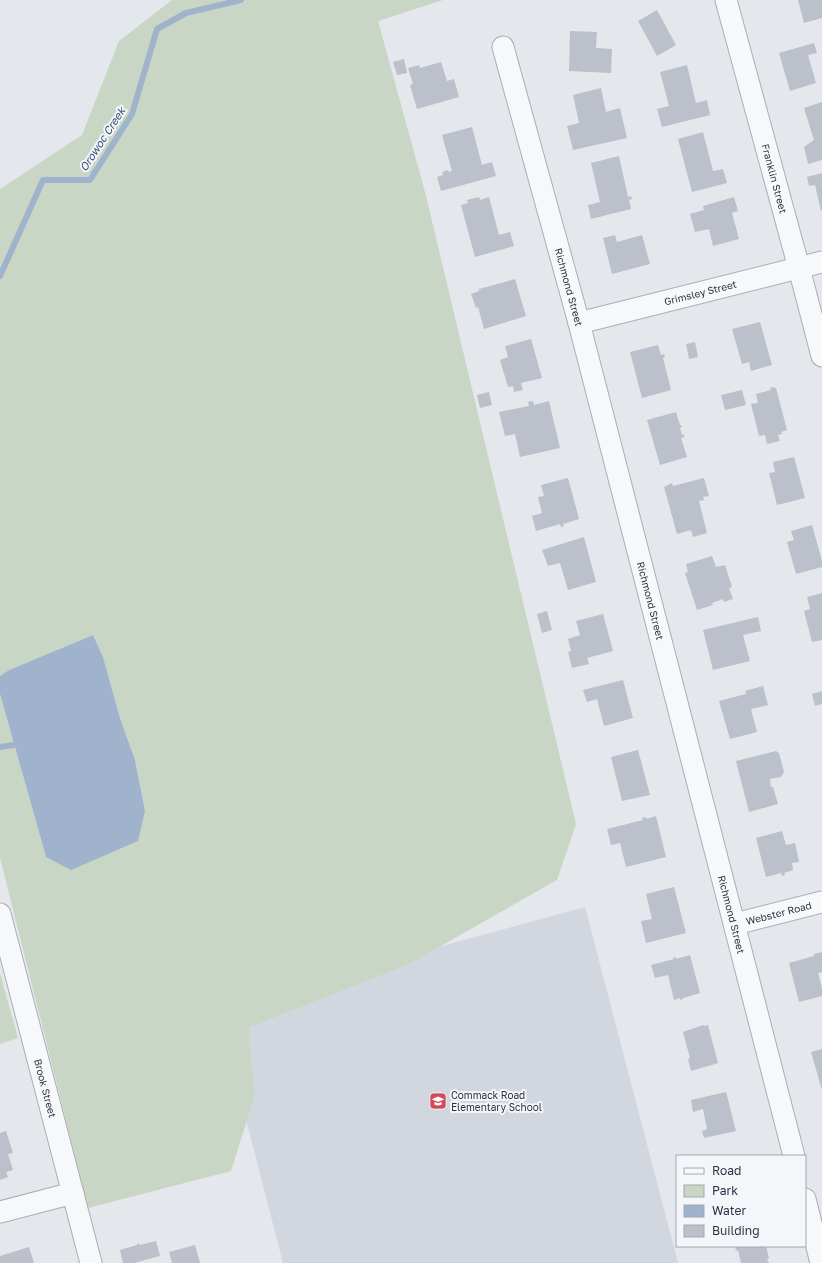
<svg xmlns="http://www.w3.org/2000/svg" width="822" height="1263" font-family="'Golos Text',sans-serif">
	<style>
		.built { fill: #d2d6de }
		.green { fill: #c9d6c5 }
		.water { fill: #9fb4cc }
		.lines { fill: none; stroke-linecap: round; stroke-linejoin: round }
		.stream { stroke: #9fb4cc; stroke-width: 6 }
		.building { fill: #bbc0ca }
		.street-casing { stroke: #a9aeb7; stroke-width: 23 }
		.street { stroke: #f7f8fa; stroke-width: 21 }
		.labels { text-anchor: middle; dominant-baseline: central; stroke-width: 4; stroke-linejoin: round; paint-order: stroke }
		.street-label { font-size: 10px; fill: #2b3445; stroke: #f4f6f9 }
		.poi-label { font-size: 10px; fill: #2b3445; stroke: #f4f6f9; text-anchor: start }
		.water-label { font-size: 11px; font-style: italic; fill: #34527a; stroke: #f4f6f9 }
	</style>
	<rect width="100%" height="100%" fill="#e4e7ec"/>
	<!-- built -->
	<path class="built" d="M585,907L678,1263H283L217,1007Z"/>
	<!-- green -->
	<path class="green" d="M172,0H443L378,21L425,192L576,824L557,880L411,963L250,1027L249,1044L255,1095L231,1171L88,1208L0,858V694L46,857L145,811L135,760L120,718L103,657L93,635L9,670L0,676V189L82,135L119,41Z
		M0,973L18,1038L0,1044Z"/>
	<!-- water -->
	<path class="water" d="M93,635L103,657L120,718L135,760L145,811L138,841L71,870L46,857L0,694V676L9,670Z"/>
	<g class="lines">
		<!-- stream -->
		<path class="stream" d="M0,276L43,180H90L132,114L157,29L186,13L241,0
			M0,747L14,745"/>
	</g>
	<!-- building -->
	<path class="building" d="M798,0H822V18L804,23Z
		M657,10L676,45L657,56L638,21Z
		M570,31L597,32L596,48L612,49L611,73L569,71Z
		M814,43L817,53L808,55L816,83L790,91L779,53Z
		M404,59L407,73L397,75L393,62Z
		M441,62L447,81L454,79L459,97L417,109L410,85L413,84L408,68L419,65L420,68Z
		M687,65L696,103L707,100L710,115L662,127L657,109L669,106L660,72Z
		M601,88L606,112L620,108L627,138L573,150L567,126L579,123L573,95Z
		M822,102V160L808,164L804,147L814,140L804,108Z
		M472,127L482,165L492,162L496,176L441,191L437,177L443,175L442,172L448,170L449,172L452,171L442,135Z
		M703,132L713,171L723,169L727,183L692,192L678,139Z
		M619,156L628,197L631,196L632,199L629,200L631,209L591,219L588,205L600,202L591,163Z
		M822,173V211H821L815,185L809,186L807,177Z
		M479,197L480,200L489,197L499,235L510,232L514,246L475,257L461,205L468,203L467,200Z
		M734,197L738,211L732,213L739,239L713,246L709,229L695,232L690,214L704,210L703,206Z
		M615,235L617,242L642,235L650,264L612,274L603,238Z
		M515,279L526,316L484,329L478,307L476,308L471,294L479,291V289Z
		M760,322L772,365L751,371L749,362L742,364L732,329Z
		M531,339L542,378L521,383L523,390L514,392L513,386L508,387L500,360L508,357L505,346Z
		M695,342L698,357L689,359L686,344Z
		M658,345L661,355L664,354L665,357L663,358L671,390L642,398L630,352Z
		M770,387L776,388L787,430L781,432L782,434L778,435L780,441L767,444L765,435L759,436L751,404L758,403L756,394L771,390Z
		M742,390L746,405L725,410L721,395Z
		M489,392L492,405L480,408L477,395Z
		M533,401L534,405L549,401L560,448L520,457L515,434L505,436L499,412L529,406L528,402Z
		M676,412L680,425H681L682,427L680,428L682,435L684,434V437L681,438L687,457L660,465L647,420Z
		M794,457L805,498L777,505L769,473L775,472L773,462Z
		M568,478L579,519L563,524L564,526L561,527L560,524L536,531L532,516L542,513L538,497L544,496L541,485Z
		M704,478L709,496L703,497L704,500L699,501L707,533L693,537L691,530L677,534L664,487L672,483L673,486Z
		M812,525L822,561V567L796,574L787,542L794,540L791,531Z
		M584,537L596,582L568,590L560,563L548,566L542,550Z
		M712,556L716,567L725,565L732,587L729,588L733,599L724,602L723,599L712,603L713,605L697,610L685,573L688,572L686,564Z
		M822,593V640L812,642L804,611L810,609L807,597Z
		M547,611L552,630L542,633L537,614Z
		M603,614L613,651L587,658L589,664L572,668L568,652L571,651L568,639L580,635L576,621Z
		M758,617L761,631L743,635L750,661L713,670L703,630Z
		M623,680L633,718L604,726L597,699L587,702L583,690Z
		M763,686L768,705L751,709L757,732L730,739L719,701L746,694L745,691Z
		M822,691V704L815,706L812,694Z
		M638,750L650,795L622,801L611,757Z
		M776,751L779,753L784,772L781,777L770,779L771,787H773L778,804L749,812L736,761Z
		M656,816L666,857L626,867L620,843L611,845L607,829L643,820L642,818L646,817V819Z
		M782,831L786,845L795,843L799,862L792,863L793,870L784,873L785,875L782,876L781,873L766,877L756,838Z
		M674,887L686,933L646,943L641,921L652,919L646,894Z
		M822,952V972L818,973L822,988V996L799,1002L789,963L814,956V954Z
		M690,955L700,993L683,998V999L680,1000V998L674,1000L668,975L655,978L651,965L674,959L673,958L676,957V959Z
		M703,1025L704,1026L708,1025L718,1063L691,1071L688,1059L690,1058L683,1032Z
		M822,1049V1090L811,1052Z
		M726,1092L736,1131L704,1138L702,1131L707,1129L703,1109L693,1112L691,1100Z
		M6,1131L13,1153L8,1154L13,1170L6,1172L8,1177L0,1180V1133Z
		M156,1241L160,1256L134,1263H123L120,1250L137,1245V1244L139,1243L140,1245Z
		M195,1245L200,1263H172L169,1252Z
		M735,1246H766L769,1258L767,1259L769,1263H741L738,1250L736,1251Z
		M29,1247L34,1263H0V1256Z"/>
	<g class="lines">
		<!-- street casing -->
		<g class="street-casing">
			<g id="street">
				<path id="s1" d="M726,0L799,268L822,356"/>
				<path id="s2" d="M503,47L579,323L794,1156"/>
				<path id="s3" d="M579,323L822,262"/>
				<path id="s4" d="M0,914L91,1263"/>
				<path id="s5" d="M735,924L822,902"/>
				<path d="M805,1199L821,1263"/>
				<path d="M0,1212L73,1193"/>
			</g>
		</g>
		<!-- street -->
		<use href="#street" class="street"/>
	</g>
	<!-- icons -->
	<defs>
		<g id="school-square" transform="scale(0.9)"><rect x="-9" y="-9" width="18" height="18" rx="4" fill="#d1495b" stroke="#f4f6f9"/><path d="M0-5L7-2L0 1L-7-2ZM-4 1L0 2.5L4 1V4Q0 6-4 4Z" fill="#fff"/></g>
	</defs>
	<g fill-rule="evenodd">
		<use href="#school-square" x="438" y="1101"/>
	</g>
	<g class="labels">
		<!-- street labels -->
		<g class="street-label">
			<text stroke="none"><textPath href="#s1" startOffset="185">Franklin Street</textPath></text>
			<text stroke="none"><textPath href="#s2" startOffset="249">Richmond Street</textPath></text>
			<text stroke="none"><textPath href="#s3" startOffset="125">Grimsley Street</textPath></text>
			<text stroke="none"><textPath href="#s2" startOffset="573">Richmond Street</textPath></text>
			<text stroke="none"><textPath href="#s5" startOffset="45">Webster Road</textPath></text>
			<text stroke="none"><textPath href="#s2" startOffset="897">Richmond Street</textPath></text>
			<text stroke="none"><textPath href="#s4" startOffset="180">Brook Street</textPath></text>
		</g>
		<!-- poi labels -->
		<g class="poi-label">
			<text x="451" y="1095">Commack Road<tspan x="451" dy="12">Elementary School</tspan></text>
		</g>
		<!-- water labels -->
		<g class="water-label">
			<text transform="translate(102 139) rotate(-57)">Orowoc Creek</text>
		</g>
	</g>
	<!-- legend -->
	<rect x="676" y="1155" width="130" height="92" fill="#f4f6f9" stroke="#a4a8b1"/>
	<rect x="684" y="1168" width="20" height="6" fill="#f7f8fa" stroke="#a4a8b1"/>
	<text x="712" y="1175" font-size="12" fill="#2b3445">Road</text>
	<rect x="684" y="1185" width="20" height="12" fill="#c9d6c5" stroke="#a4a8b1"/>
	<text x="712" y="1195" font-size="12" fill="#2b3445">Park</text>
	<rect x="684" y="1205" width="20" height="12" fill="#9fb4cc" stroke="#a4a8b1"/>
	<text x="712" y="1215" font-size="12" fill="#2b3445">Water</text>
	<rect x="684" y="1225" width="20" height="12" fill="#bbc0ca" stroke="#a4a8b1"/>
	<text x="712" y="1235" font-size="12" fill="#2b3445">Building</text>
</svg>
